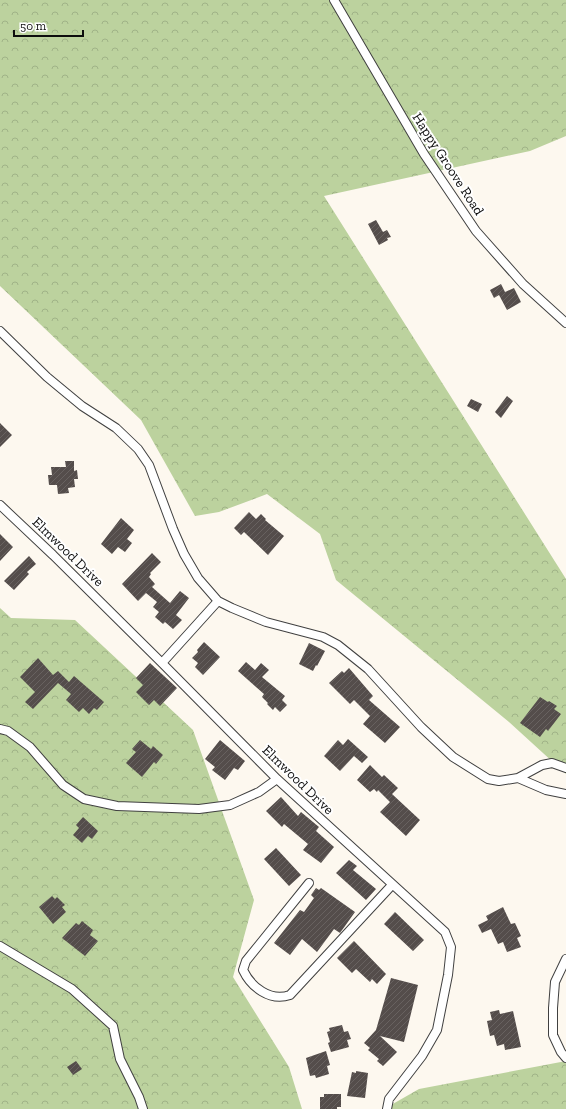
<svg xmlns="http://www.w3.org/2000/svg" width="566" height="1109" font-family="'Zilla Slab',serif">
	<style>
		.forest { fill: url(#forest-crowns) }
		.building { fill: url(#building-hatch) }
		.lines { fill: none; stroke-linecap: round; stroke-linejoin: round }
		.street-casing { stroke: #404040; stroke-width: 10 }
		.street { stroke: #fff; stroke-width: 8 }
		.labels { text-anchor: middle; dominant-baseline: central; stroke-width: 4; stroke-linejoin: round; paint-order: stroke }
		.street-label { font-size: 14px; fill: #0d0d0d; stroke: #fff }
	</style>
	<defs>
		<pattern id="forest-crowns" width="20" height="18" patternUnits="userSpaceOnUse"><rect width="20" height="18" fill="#bcd29e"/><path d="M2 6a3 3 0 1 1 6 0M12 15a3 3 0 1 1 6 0" fill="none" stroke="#a0b387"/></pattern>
		<pattern id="building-hatch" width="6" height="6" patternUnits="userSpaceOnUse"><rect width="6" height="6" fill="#544d4b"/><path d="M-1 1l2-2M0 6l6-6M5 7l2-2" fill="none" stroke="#686260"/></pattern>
	</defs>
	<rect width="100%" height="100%" fill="#fdf8ef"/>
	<!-- forest -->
	<path class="forest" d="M0,0H566V136L530,151L324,196L566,579V774L509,722L336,580L320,534L267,494L219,512L195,516L141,420L0,286Z
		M0,608L11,618L75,620L193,730L254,900L233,977L289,1067L302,1109H0Z
		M566,1061V1109H384L419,1089Z"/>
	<!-- building -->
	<path class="building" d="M376,220L383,232L387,230L391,237L387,238L388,240L379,245L368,224Z
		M501,284L505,292L514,288L521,302L507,310L499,295L494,298L490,290Z
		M507,396L513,401L501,418L495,412Z
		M471,399L482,404L478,412L467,406Z
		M0,423L12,435L0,447Z
		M65,461H74V471L77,470L78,479H74L75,487L68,488L69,493L58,494L57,485H49L48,475H52L51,467H66Z
		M249,512L256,519L261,514L266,519L265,520L284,536L268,555L244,532L241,535L234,528Z
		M121,518L134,530L127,539L132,543L125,552L118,547L112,554L101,544Z
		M0,534L13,547L0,561Z
		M152,553L161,562L150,573L151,574L149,577L155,584L152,587L170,603L180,591L189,598L176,615L182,620L173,629L165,622L163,624L155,617L159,612L153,607L157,602L146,593L138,601L122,584Z
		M29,556L36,564L27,572L29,574L14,590L4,581Z
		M204,642L220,657L203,675L195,667L198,663L192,658L198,652L197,650Z
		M309,643L325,651L317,666L316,665L313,671L299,664Z
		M38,658L53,675L58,671L69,682L74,676L104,702L97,710L94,708L89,714L83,708L79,712L66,700L71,694L58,683L33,709L25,702L35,692L20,677Z
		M246,662L255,670L261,663L269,670L262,677L285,696L282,700L287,705L280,712L275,707L273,710L267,704L268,703L262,697L264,694L238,671Z
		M150,663L177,688L160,706L154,700L149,705L136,692L143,685L136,678Z
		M349,668L373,696L369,700L400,727L385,743L363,724L370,716L354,700L350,704L329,683L342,671L344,673Z
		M540,697L548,702L549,701L557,706L554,709L561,714L548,731L546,729L540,737L520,723Z
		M348,739L368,757L362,763L354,756L340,771L324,756L338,740L343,745Z
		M140,740L151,749L153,746L163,755L156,764L154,762L142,777L126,763L136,752L132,749Z
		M220,740L245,761L238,770L234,768L225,780L212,770L215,767L205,759Z
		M370,765L382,777L384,775L398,788L392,794L420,820L406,836L380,812L390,802L378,790L377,792L374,789L370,792L357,780Z
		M281,797L298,816L301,812L319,827L316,831L334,847L321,863L303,850L308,844L284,824L282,827L266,811Z
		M83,817L98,831L92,839L88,836L82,843L73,835L79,828L76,825Z
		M276,848L301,875L289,886L264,859Z
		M349,860L357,866L353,870L376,889L366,900L336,873Z
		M316,888L319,890L321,888L355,912L340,933L334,929L317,952L302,939L290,955L274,943L300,910L304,912L314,898L311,895Z
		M52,896L55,899L57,897L65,905L62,907L66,912L53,924L39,907Z
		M503,907L511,924L515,923L521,936L517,938L521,947L507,952L503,942L498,944L491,929L482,933L478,925L488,920L486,916Z
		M395,912L424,940L413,951L384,924Z
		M82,921L93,930L90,935L98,941L85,956L62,938L76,923L79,925Z
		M354,941L386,974L377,984L372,979L370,982L356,969L352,973L337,958Z
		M391,978L418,985L404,1042L380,1036L397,1052L383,1066L377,1061L379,1059L368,1050L370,1048L364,1043L376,1030Z
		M499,1010L500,1014L513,1011L521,1047L505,1050L504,1044L497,1046L494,1035L490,1036L487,1021L492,1020L490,1012Z
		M342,1025L344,1032L348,1031L351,1039L347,1040L349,1047L331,1052L328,1043L330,1042L327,1032L330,1031L329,1028Z
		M326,1051L330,1065L327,1066L329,1074L316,1078L315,1075L310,1076L306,1058Z
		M76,1061L82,1069L73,1075L67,1067Z
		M356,1071L368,1073L365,1098L347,1096L352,1072L356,1073Z
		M324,1094H341V1107H337V1109H320V1097H324Z"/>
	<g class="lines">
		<!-- street casing -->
		<g class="street-casing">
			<path id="street" d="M334,0L424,154L476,231L523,284L566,323
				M0,331L47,377L82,406L116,428L138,449L149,465L173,529L184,554L198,578L218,601L232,608L266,622L323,637L338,645L368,669L421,727L453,757L488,779L499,781L518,778L542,765L552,763L566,768
				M0,505L53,555L162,663L277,779L445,932L451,947L448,975L437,1030L422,1056L389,1099L387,1109
				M162,663L218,601
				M0,729L8,731L30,747L63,785L84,799L117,806L199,809L230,805L259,792L277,779
				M518,778L546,790L566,794
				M309,883L246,961L243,970C251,987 270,1002 290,995L392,885
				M0,946L72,989L113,1026L120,1059L139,1097L143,1109
				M566,959L555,982L553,1008V1035L561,1052L566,1058"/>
		</g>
		<!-- street -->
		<use href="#street" class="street"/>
	</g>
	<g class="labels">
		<!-- street labels -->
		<g class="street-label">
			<text transform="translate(448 164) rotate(57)">Happy Groove Road</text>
			<text transform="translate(68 552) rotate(44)">Elmwood Drive</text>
			<text transform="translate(298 780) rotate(44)">Elmwood Drive</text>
		</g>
	</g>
	<!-- scale -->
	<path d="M14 30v6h69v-6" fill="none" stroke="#0d0d0d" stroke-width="2"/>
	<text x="20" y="30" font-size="12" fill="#0d0d0d" stroke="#ffffff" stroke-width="3" paint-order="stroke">50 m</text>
</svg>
